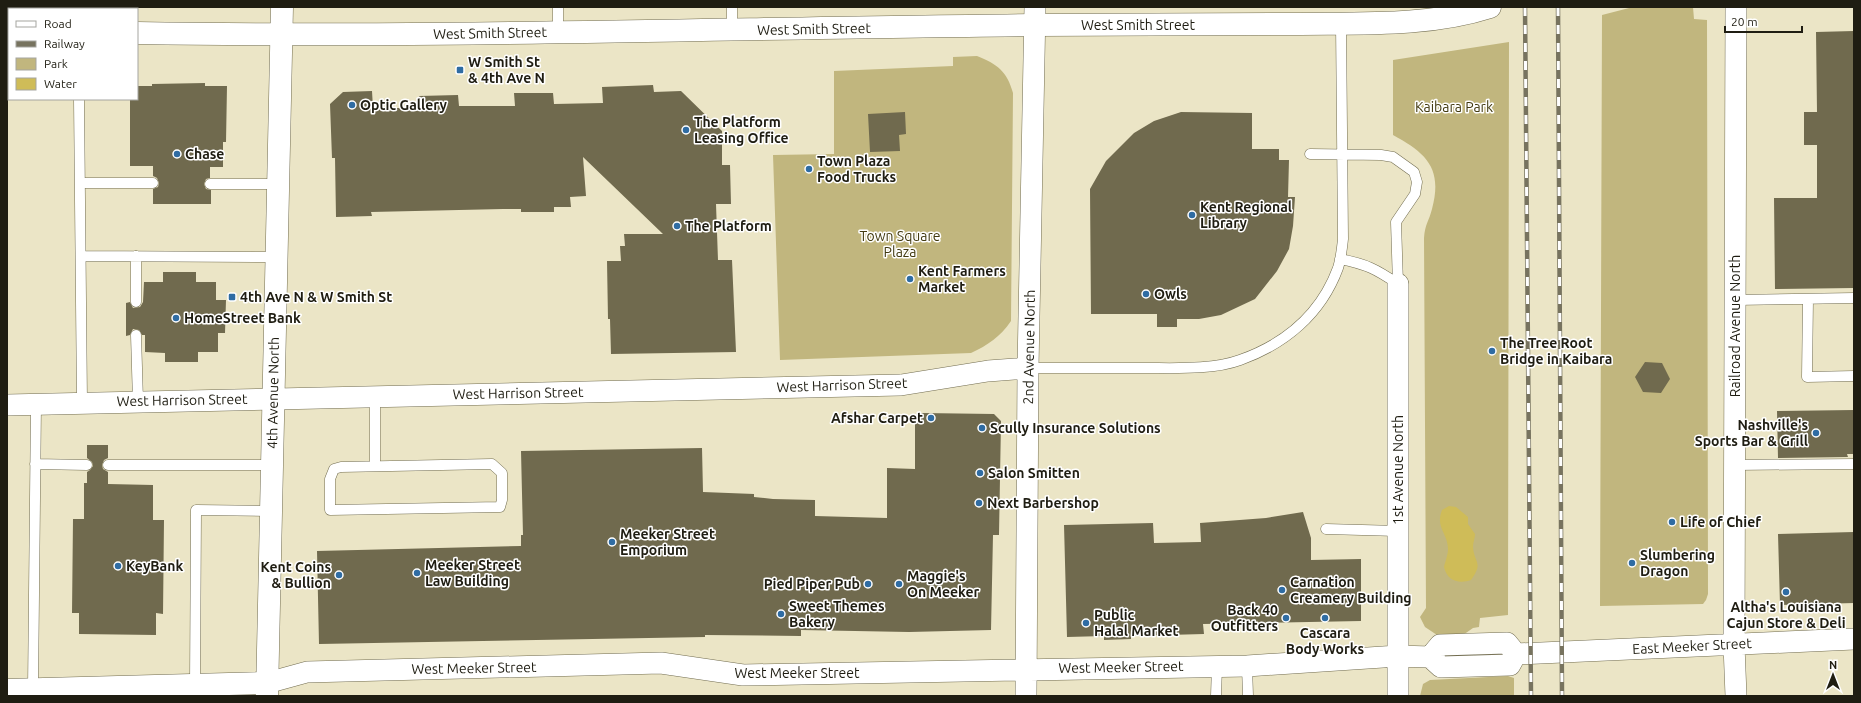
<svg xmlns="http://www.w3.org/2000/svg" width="1861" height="703" font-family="Ubuntu,sans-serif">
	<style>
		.green { fill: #c1b67e }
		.water { fill: #cfbc58 }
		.building { fill: #706a4e }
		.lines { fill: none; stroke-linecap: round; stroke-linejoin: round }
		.lane-casing { stroke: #726d50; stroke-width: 11 }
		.street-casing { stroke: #726d50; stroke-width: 22 }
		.secondary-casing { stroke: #726d50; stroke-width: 23 }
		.lane { stroke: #fff; stroke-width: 10 }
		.street { stroke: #fff; stroke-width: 21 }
		.secondary { stroke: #fff; stroke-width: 22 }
		.rail-casing { stroke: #77735f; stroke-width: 4.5 }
		.rail { stroke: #fff; stroke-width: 3; stroke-dasharray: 9; stroke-linecap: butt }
		.poi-dot { fill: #2f6ca3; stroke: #fff; stroke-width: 1.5 }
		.labels { text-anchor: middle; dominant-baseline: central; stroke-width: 3; stroke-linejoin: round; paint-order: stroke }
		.street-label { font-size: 14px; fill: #1f1d12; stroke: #fff }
		.poi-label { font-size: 14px; font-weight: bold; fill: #1f1d12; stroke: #fff; text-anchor: start }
		.park-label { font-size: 14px; fill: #423a10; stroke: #fff }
	</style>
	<rect width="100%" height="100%" fill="#ebe5c6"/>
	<!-- green -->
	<path class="green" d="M1633,7H1693L1694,19L1707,20L1708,594L1706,600L1703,604L1600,606L1602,15Z
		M1509,42L1508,615L1480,618L1479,627L1473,628L1463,635L1443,639L1425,627L1420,617L1426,608L1424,238C1425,224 1429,221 1432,209C1443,168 1426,153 1393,135V60Z
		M977,56C997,64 1007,71 1013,93L1011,321C1000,337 988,345 971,353L780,360L773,155L834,154V71L953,66V57Z
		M1508,676L1514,678V696H1420L1423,684L1430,680Z"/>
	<!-- water -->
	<path class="water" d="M1449,506L1456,507L1468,517V524L1475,534C1475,538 1473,542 1473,547C1474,563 1484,562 1471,580C1459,584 1447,581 1444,567C1445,562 1448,555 1448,549C1448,533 1435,528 1442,510Z"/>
	<!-- building -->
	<path class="building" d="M1854,31V288L1775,289L1774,198H1817V145H1804V112H1817L1816,32Z
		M205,83V86H227L226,142H223V167H210V178L206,179L204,184L206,189L211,190V204H153V189L158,187L159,183L157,178L153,176V166H130V99H137V86H152V84Z
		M653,85L654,92L681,91L722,131V165H730L731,204H716L718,260H732L736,352L611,354L610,319H608L607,261H621L620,246H625L624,234H663L583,157L586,196L570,197L571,207H554V212H521V209H503L371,212L372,216L336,217L335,158H332L330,104L343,92L372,91L373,108H420L419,96L458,95L459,106H515L514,93H553L554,104L603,103L602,87Z
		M905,112L906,134L899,135L900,151L870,152L868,114Z
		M1181,112L1252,113V149H1279V160H1289L1288,197H1295L1293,226L1289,249L1277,271L1255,299L1221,315L1199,319H1177V327H1157V314H1091L1090,189L1106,161L1134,133L1154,121Z
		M163,272H196V282H216V300H226L225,333H218V352H198V362H165V353L145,352V335H142L139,330L133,329L130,335L126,336V303L130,302L133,308L140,307L143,302L144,282H163Z
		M1645,362L1662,363L1670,379L1661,393L1643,392L1635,377Z
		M1854,410V454H1847L1848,457L1778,458L1777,411Z
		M922,413L994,414L1001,421L999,535H993L991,630L909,632L801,630V636L705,635V637L319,644L317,551L521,546V535H523L521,451L702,448L703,492L754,494V497L773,499L815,500V516L887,518V468L915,469V421Z
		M87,445H108V458L104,460L102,465L103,469L108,472V484L153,485V520H164L163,614L156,613V635L79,634V613H72L73,519H84V483H87V472L90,470L93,466L92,462L87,458Z
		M1303,512L1311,538V560L1361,559V621L1203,624L1204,634L1131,636V639L1104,640V636L1067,637L1064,525L1153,523L1154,543L1201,542L1200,523L1266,518Z
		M1854,532V603L1780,605L1778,534Z"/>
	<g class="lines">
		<!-- lane casing -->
		<g class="lane-casing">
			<path id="lane" d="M558,7V32
				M732,7V31
				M79,99L82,403
				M1310,154L1381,155L1393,157L1414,172L1417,182L1415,194L1396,222L1398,284C1376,269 1366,264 1340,259
				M80,183H153
				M210,184H278
				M81,256L277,257
				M136,256V302
				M1808,299L1807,377L1854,376
				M1735,300L1854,298
				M136,335L138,401
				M1028,368C1068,368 1107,368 1146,368C1175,368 1213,370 1240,360C1285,344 1321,314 1338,268C1341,259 1342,248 1343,239L1341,23
				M375,397V466
				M35,464L87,465
				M492,464L502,473V500L500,507L330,510V479L334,469L341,467Z
				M108,465H272
				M1734,465L1854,464
				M1326,529L1398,531
				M1247,666L1248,696
				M195,685L196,510L270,511
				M33,689L36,404
				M1216,696L1217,666"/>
		</g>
		<!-- street casing -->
		<g class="street-casing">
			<path id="street" d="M7,405L901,385L988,371L1028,368
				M1516,654L1854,639
				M1430,657L1440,645L1507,643L1516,654
				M267,683L307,672L661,663L743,675L1247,666L1398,656L1430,657L1441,667L1510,665L1516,654
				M1026,696L1028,368L1035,7
				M1398,696V284
				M1736,696L1734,645L1736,7"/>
		</g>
		<!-- secondary casing -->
		<g class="secondary-casing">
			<path id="secondary" d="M7,32H9
				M137,33C437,38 736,28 1036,25C1122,24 1208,24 1294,24C1359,23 1428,27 1490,7
				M7,690L267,683
				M267,696L282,7"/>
		</g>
		<!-- lane -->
		<use href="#lane" class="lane"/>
		<!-- street -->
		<use href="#street" class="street"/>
		<!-- secondary -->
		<use href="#secondary" class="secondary"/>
		<!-- rail casing -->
		<g class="rail-casing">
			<path id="rail" d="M1525,7L1531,696
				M1558,7L1562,696"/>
		</g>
		<!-- rail -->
		<use href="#rail" class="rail"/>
	</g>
	<!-- markers -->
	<g class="poi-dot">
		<rect x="456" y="66" width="8" height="8" rx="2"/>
		<circle cx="352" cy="105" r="4"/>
		<circle cx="686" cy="130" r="4"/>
		<circle cx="177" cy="154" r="4"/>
		<circle cx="809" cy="169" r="4"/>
		<circle cx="1192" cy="215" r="4"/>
		<circle cx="677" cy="226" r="4"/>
		<circle cx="910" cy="279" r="4"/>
		<circle cx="1146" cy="294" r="4"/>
		<rect x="228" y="293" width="8" height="8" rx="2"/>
		<circle cx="176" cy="318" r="4"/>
		<circle cx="1492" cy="351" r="4"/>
		<circle cx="931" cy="418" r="4"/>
		<circle cx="982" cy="428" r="4"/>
		<circle cx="1816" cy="433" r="4"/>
		<circle cx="980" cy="473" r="4"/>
		<circle cx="979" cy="503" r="4"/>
		<circle cx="1672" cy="522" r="4"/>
		<circle cx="612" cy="542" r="4"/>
		<circle cx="1632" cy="563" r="4"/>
		<circle cx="118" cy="566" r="4"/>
		<circle cx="417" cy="573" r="4"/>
		<circle cx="339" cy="575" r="4"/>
		<circle cx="868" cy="584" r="4"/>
		<circle cx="899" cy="584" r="4"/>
		<circle cx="1282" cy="590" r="4"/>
		<circle cx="1786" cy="592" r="4"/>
		<circle cx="781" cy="614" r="4"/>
		<circle cx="1286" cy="618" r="4"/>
		<circle cx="1325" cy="618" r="4"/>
		<circle cx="1086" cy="623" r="4"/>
	</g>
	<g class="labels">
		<!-- street labels -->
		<g class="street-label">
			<text x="1138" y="25">West Smith Street</text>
			<text transform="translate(814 29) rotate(-1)">West Smith Street</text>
			<text transform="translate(490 33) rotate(-1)">West Smith Street</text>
			<text transform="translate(1735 326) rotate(-90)">Railroad Avenue North</text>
			<text transform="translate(1029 347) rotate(-89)">2nd Avenue North</text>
			<text transform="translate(842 385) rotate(-2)">West Harrison Street</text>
			<text transform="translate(273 393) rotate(-89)">4th Avenue North</text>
			<text transform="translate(518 393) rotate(-1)">West Harrison Street</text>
			<text transform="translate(182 400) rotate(-1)">West Harrison Street</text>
			<text transform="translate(1398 470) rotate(-90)">1st Avenue North</text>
			<text transform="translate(1692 646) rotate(-3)">East Meeker Street</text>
			<text transform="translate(1121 667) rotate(-1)">West Meeker Street</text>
			<text transform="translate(474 668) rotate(-1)">West Meeker Street</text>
			<text x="797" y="673">West Meeker Street</text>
		</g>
		<!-- poi labels -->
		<g class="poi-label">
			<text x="468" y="62">W Smith St<tspan x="468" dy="16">&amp; 4th Ave N</tspan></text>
			<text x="360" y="105">Optic Gallery</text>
			<text x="694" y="122">The Platform<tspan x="694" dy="16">Leasing Office</tspan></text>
			<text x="185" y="154">Chase</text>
			<text x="817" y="161">Town Plaza<tspan x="817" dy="16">Food Trucks</tspan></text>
			<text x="1200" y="207">Kent Regional<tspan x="1200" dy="16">Library</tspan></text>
			<text x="685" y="226">The Platform</text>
			<text x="918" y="271">Kent Farmers<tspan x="918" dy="16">Market</tspan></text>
			<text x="1154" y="294">Owls</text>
			<text x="240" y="297">4th Ave N &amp; W Smith St</text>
			<text x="184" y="318">HomeStreet Bank</text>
			<text x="1500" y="343">The Tree Root<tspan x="1500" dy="16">Bridge in Kaibara</tspan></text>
			<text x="923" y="418" text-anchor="end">Afshar Carpet</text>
			<text x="1808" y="425" text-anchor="end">Nashville's<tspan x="1808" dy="16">Sports Bar &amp; Grill</tspan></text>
			<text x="990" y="428">Scully Insurance Solutions</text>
			<text x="988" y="473">Salon Smitten</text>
			<text x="987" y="503">Next Barbershop</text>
			<text x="1680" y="522">Life of Chief</text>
			<text x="620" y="534">Meeker Street<tspan x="620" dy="16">Emporium</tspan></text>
			<text x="1640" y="555">Slumbering<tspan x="1640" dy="16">Dragon</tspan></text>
			<text x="425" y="565">Meeker Street<tspan x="425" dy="16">Law Building</tspan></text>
			<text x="126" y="566">KeyBank</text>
			<text x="331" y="567" text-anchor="end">Kent Coins<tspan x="331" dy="16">&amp; Bullion</tspan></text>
			<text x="907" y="576">Maggie's<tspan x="907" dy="16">On Meeker</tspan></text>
			<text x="1290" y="582">Carnation<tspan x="1290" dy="16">Creamery Building</tspan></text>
			<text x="860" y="584" text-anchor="end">Pied Piper Pub</text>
			<text x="789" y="606">Sweet Themes<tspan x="789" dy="16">Bakery</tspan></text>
			<text x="1786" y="607" text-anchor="middle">Altha's Louisiana<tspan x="1786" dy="16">Cajun Store &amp; Deli</tspan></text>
			<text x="1278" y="610" text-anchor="end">Back 40<tspan x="1278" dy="16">Outfitters</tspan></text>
			<text x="1094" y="615">Public<tspan x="1094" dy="16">Halal Market</tspan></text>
			<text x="1325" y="633" text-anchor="middle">Cascara<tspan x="1325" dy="16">Body Works</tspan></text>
		</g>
		<!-- park labels -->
		<g class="park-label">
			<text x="1454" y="107">Kaibara Park</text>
			<text x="900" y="236">Town Square<tspan x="900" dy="16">Plaza</tspan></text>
		</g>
	</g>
	<!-- border -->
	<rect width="1861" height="703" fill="none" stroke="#1f1d12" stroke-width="16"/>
	<!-- legend -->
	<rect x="8" y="8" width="130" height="92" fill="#ffffff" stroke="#a5a5a0"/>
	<rect x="16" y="21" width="20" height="6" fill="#ffffff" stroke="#a5a5a0"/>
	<text x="44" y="28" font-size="12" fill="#1f1d12">Road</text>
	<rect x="16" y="41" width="20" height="6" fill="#77735f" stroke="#a5a5a0"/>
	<text x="44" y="48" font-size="12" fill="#1f1d12">Railway</text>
	<rect x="16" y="58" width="20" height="12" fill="#c1b67e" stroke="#a5a5a0"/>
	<text x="44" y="68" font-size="12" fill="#1f1d12">Park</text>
	<rect x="16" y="78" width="20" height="12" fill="#cfbc58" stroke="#a5a5a0"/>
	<text x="44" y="88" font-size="12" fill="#1f1d12">Water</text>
	<!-- north arrow -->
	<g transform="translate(1833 675)" stroke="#ffffff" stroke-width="3" paint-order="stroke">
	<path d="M0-3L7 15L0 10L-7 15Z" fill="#1f1d12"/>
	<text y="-6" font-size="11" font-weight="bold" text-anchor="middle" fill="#1f1d12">N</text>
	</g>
	<!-- scale -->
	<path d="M1725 26v6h77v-6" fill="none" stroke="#1f1d12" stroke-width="2"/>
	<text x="1731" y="26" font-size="12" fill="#1f1d12" stroke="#ffffff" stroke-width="3" paint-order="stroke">20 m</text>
</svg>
